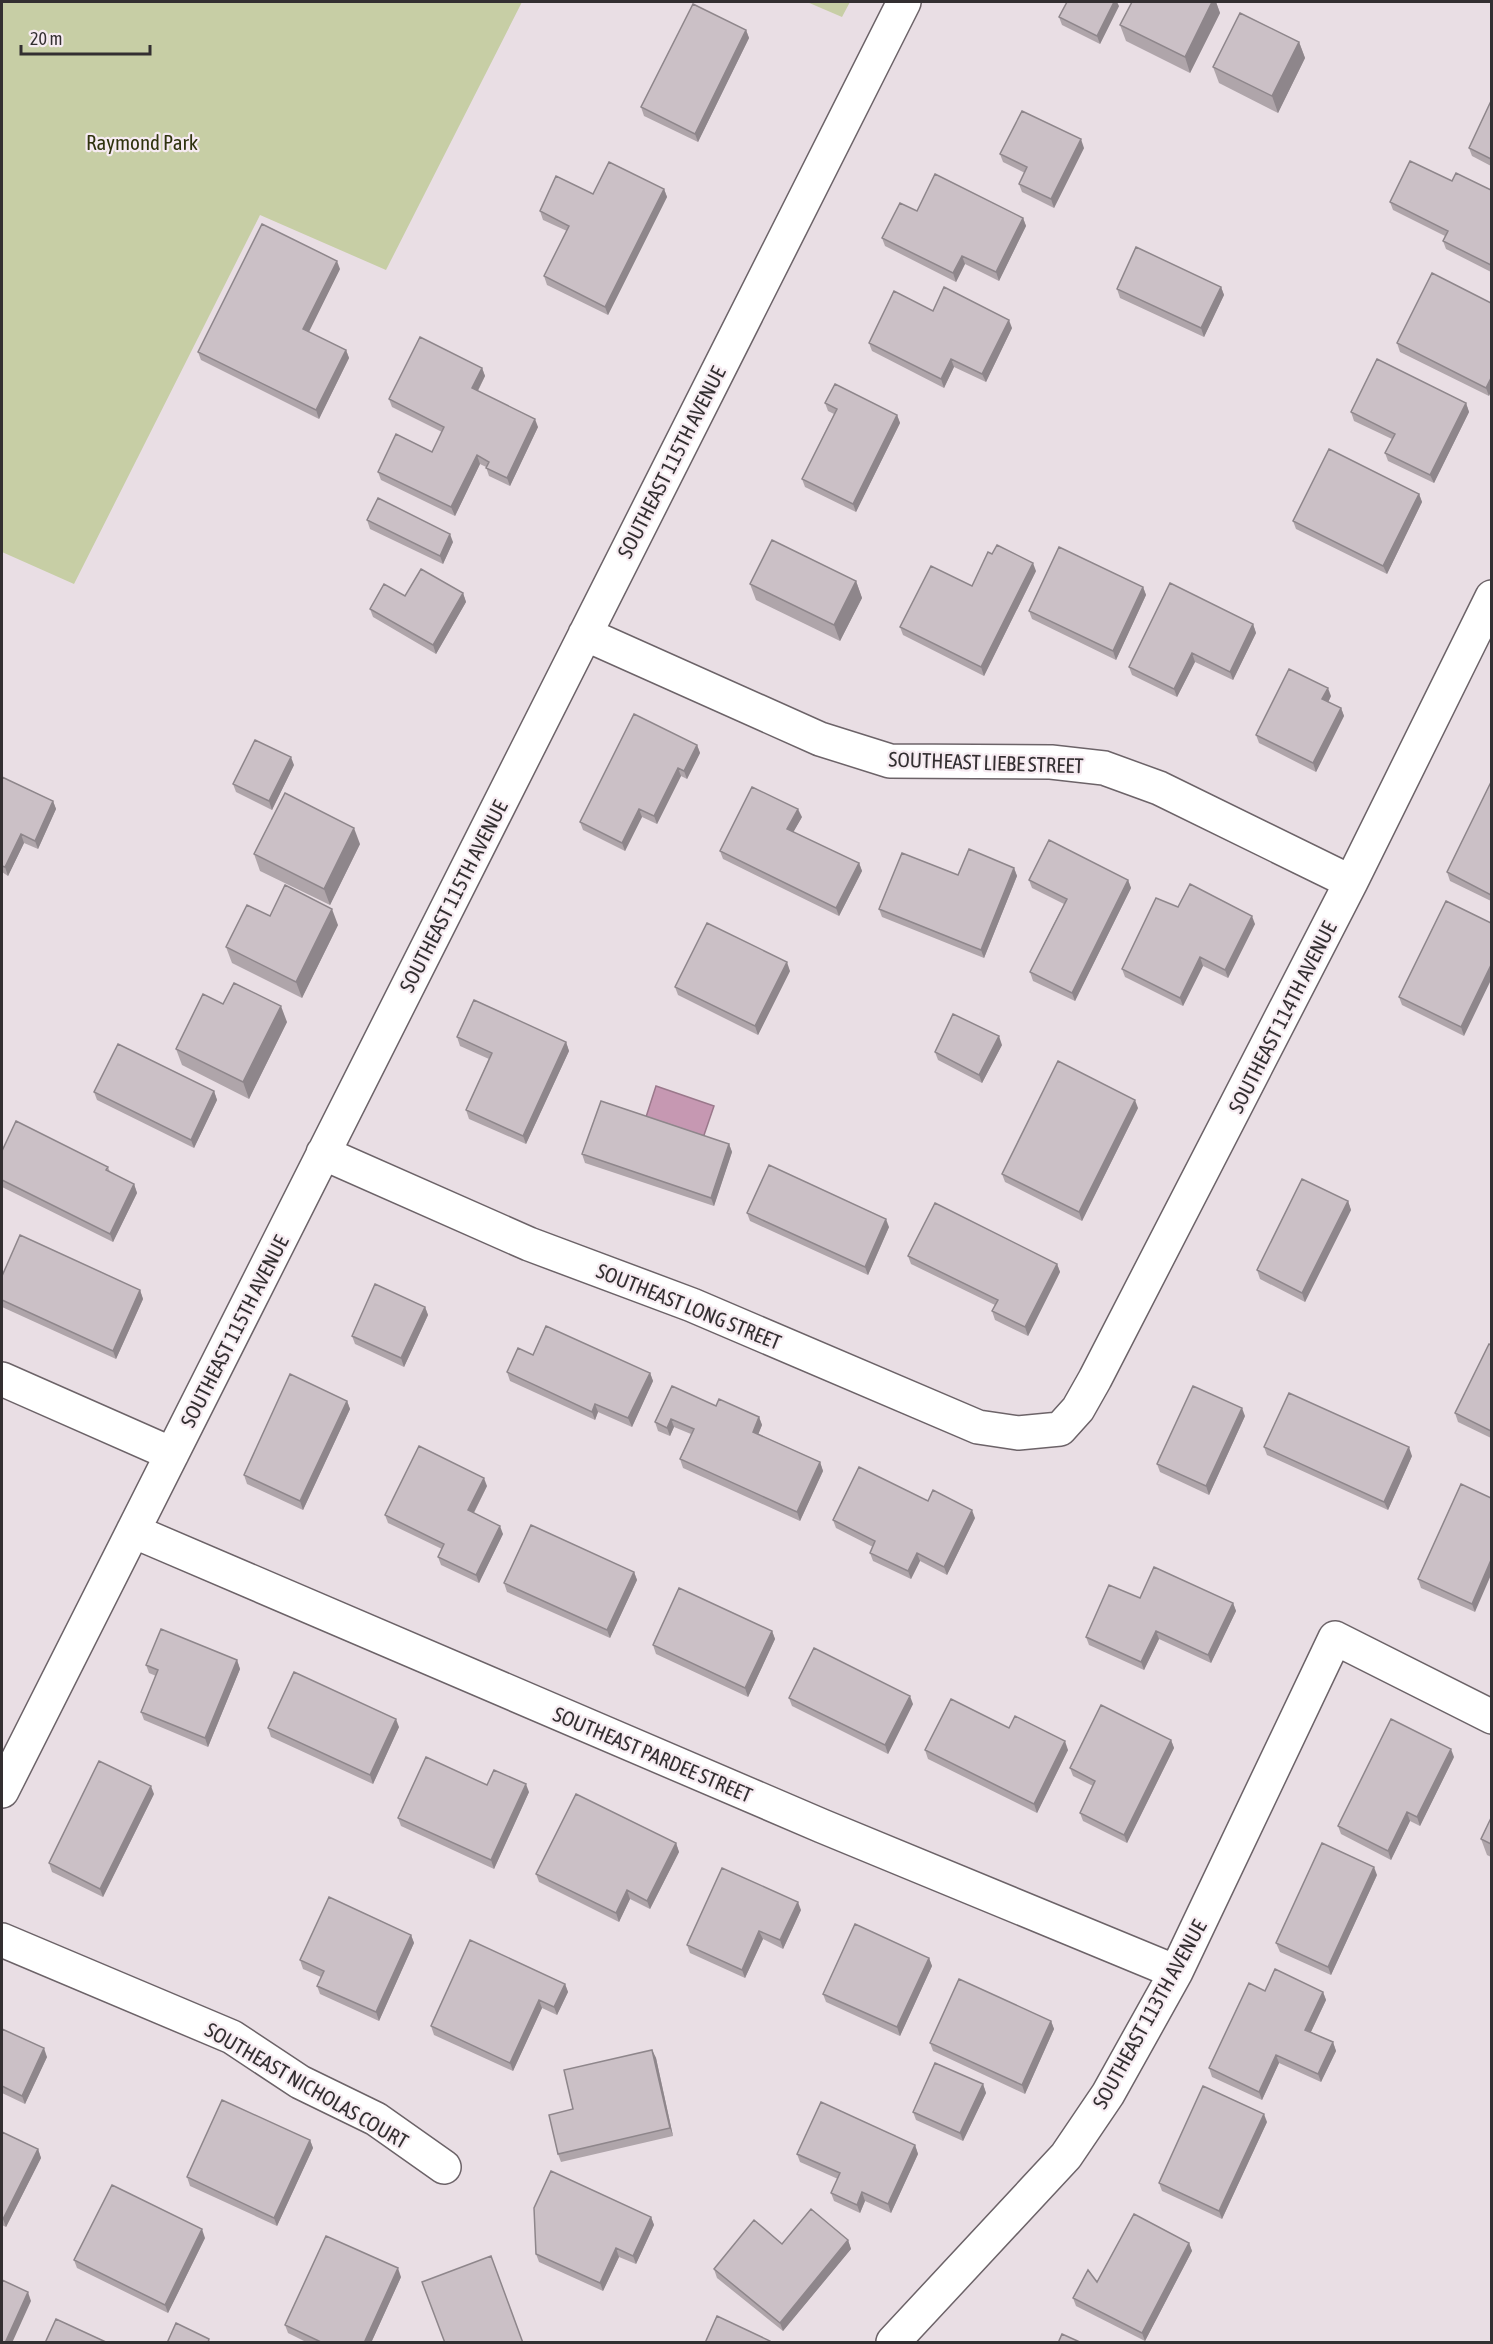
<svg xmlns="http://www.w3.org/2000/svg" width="1493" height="2344" font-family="'Asap Condensed',sans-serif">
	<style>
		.green { fill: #c7cea5 }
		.water { fill: #c698b2; stroke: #9a788b; stroke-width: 1.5 }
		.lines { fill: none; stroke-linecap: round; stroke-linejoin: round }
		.minor-casing { stroke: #6c6368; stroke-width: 36 }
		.minor { stroke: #fff; stroke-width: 33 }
		.wall { fill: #afa5aa }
		.shaded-wall { fill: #8e868b }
		.building { fill: #cbc0c6; stroke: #8e868b; stroke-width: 1.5 }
		.labels { text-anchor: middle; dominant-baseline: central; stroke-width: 4.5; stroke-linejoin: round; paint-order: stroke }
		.park-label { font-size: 21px; fill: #2f330e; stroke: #f6ebf1 }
		.street-label { font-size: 21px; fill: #332f31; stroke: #f6ebf1 }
	</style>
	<rect width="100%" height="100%" fill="#e9dee4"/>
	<!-- green -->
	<path class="green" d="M2,2H522L386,270L260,215L74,584L2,552Z
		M807,2H850L842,17Z"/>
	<!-- water -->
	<path class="water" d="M656,1086L714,1106L703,1138L646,1117Z"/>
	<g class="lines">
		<!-- minor casing -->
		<g class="minor-casing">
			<path id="minor" d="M585,634L820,739L890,761L1051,762L1104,768L1159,788L1351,882
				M323,1153L529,1244L692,1305L978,1427L1018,1433L1060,1429L1078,1409L1095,1379L1351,882L1492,597
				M2,1379L172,1454
				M133,1531L822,1826L1176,1972
				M2,1791L904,2
				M2,1940L232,2037L300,2082L376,2119L444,2167
				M893,2342L1066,2156L1108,2094L1176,1972L1335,1638L1492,1717"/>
		</g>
		<!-- minor -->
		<use href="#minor" class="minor"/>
	</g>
	<!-- wall -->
	<path class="wall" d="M1212,2H1216L1220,13L1190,73L1126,41L1120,25Z
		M1119,6L1100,44L1062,25L1059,17Z
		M746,30L749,38L698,142L644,116L641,107Z
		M1299,42L1305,58L1278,113L1219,83L1213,67Z
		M1491,101V166L1472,156L1469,148Z
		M1084,148L1054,208L1022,192L1019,184L1025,173L1003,162L1000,154Z
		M1452,181L1491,190V272L1446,249L1443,241L1445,236L1393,210L1390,202Z
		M664,189L667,197L608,315L547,285L544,276L567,231L543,220L540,211L593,194Z
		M917,211L1023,218L1026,226L999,281L965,264L956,282L885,246L882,238Z
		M340,269L308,332L346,350L349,358L319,419L201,360L198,352Z
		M1221,287L1224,295L1204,337L1120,298L1117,289Z
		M1491,303L1489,396L1400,352L1397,343Z
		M933,311L1012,328L986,382L954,367L944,388L872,351L869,343Z
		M482,368L485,376L478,391L538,427L510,486L489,476L486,467L480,464L455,516L381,480L378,472L432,452L442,432L392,407L389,399Z
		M825,403L897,415L900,423L856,512L805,487L802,479L834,414L828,411Z
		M1466,403L1469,412L1434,483L1388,461L1385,453L1392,439L1354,421L1351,412Z
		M1419,494L1422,502L1387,574L1296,529L1293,521Z
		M367,520L453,542L443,564L370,529Z
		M1036,571L984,676L903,635L900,627L972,586Z
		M856,581L862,598L840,641L756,600L750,584Z
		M1143,587L1146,595L1116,660L1032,619L1029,611Z
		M463,593L466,602L436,654L373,617L370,609L405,596Z
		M1253,624L1256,633L1233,680L1195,662L1177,697L1132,675L1129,667Z
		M1331,696L1328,702L1341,708L1344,716L1316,772L1259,743L1256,735Z
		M697,745L700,753L687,779L681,776L657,824L642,817L625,851L583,830L580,822Z
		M294,765L272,810L236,792L233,784Z
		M2,777L53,801L56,809L38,849L24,843L8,876L2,872Z
		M1491,782V901L1450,881L1447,872Z
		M802,817L793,832L859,863L862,871L839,916L723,859L720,851Z
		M360,844L330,905L260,871L254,854Z
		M1014,868L1017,876L984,958L882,917L879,909L958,875Z
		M1029,880H1128L1131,888L1075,1001L1033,981L1030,972L1064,904L1032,888Z
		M1446,901L1464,1036L1402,1005L1399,997Z
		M1178,907L1255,924L1228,978L1203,966L1183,1006L1125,977L1122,969Z
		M270,916L338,925L302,998L232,963L226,947Z
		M790,971L758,1035L678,995L675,987Z
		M223,1004L287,1022L249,1099L182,1065L176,1049Z
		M457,1037L566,1042L569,1051L526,1144L469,1119L466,1110L489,1059L460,1046Z
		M1002,1045L982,1083L938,1060L935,1052Z
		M214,1091L217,1100L194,1148L97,1100L94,1092Z
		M1138,1108L1082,1221L1005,1182L1002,1174Z
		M729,1144L732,1152L714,1206L585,1163L582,1154Z
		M2,1151L108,1167L110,1172L134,1184L137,1193L113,1242L2,1187Z
		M1348,1201L1351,1210L1305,1302L1260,1279L1257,1270Z
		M747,1213L889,1227L868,1275L750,1221Z
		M908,1256L1057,1264L1060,1272L1028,1336L995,1320L992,1311L995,1305L911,1264Z
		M2,1276L140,1290L143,1299L116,1359L2,1307Z
		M425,1307L428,1315L404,1367L355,1344L352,1336Z
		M1491,1345V1438L1458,1422L1455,1413Z
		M533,1355L650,1373L653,1381L632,1427L598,1412L595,1420L510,1381L507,1372Z
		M347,1401L350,1409L303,1510L247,1484L244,1475Z
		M716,1406L759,1417L762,1425L758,1434L820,1462L823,1471L800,1521L683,1468L680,1459L691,1434L674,1427L670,1436L658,1431L655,1422Z
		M1245,1416L1209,1495L1160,1472L1157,1464Z
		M1264,1447L1412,1456L1388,1510L1267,1455Z
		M1461,1484L1475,1612L1421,1588L1418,1579Z
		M487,1486L474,1513L503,1534L479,1583L441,1565L438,1557L442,1549L388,1523L385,1515Z
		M928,1501L975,1518L947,1575L920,1561L911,1579L873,1561L870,1553L873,1547L836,1528L833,1520Z
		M634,1572L637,1580L610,1638L507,1592L504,1583Z
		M1140,1598L1233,1603L1236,1611L1211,1663L1159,1639L1144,1670L1089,1645L1086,1637Z
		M772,1631L775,1639L748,1697L656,1654L653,1645Z
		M237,1660L240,1669L208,1747L144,1720L141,1712L156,1676L149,1673L146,1665Z
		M789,1698L913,1704L888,1754L792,1706Z
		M399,1727L373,1784L271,1737L268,1728Z
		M1009,1728L1068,1750L1037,1813L928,1759L925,1750Z
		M1171,1740L1174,1748L1127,1843L1083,1821L1080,1813L1093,1786L1073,1776L1070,1768Z
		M1454,1757L1420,1826L1410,1821L1391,1860L1341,1834L1338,1826Z
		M529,1792L494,1869L401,1826L398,1818Z
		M154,1794L103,1897L52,1872L49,1863Z
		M1491,1818V1857L1487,1855L1481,1839Z
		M676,1843L679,1852L650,1909L630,1899L619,1922L539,1882L536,1874Z
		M1377,1875L1331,1975L1280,1952L1276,1943Z
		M801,1910L783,1949L763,1939L745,1978L690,1953L687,1945Z
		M411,1935L414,1943L379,2021L320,1994L317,1986L321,1977L303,1969L300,1960Z
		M929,1958L932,1966L900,2036L826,2002L823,1994Z
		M565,1984L568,1992L557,2015L542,2008L513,2071L434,2035L431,2026Z
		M1265,1991L1323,1992L1326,2000L1311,2032L1333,2042L1336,2051L1321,2082L1279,2063L1262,2100L1212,2077L1209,2068Z
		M1051,2021L1054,2029L1025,2094L933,2051L930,2043Z
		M2,2029L47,2057L25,2104L2,2093Z
		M652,2050L656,2058L673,2136L561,2162L558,2154L573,2109Z
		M983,2084L986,2093L963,2141L916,2120L913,2112Z
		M1267,2122L1222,2219L1162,2191L1159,2183Z
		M2,2132L38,2149L41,2158L6,2227L2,2225Z
		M310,2140L313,2148L277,2226L190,2186L187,2177Z
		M915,2145L918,2154L891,2213L865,2201L860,2213L834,2201L831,2193L838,2179L800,2162L797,2154Z
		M651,2217L654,2225L636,2264L619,2257L603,2291L539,2262L536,2254Z
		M205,2238L168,2313L77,2268L74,2260Z
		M848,2240L851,2249L783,2331L717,2278L714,2269L782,2244Z
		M1189,2243L1192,2251L1145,2341L1076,2306L1073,2298Z
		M401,2277L371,2343H308L288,2333L285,2325Z"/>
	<!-- shaded-wall -->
	<path class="shaded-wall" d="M1114,2H1117L1119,6L1100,44L1097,36Z
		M1212,2H1216L1220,13L1190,73L1185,57Z
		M746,30L749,38L698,142L695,134Z
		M1299,42L1305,58L1278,113L1272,96Z
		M1081,139L1084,148L1054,208L1051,199Z
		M664,189L667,197L608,315L605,307Z
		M1023,218L1026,226L999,281L996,272Z
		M962,256L965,264L956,282L953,273Z
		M337,261L340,269L306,338L303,329Z
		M1221,287L1224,295L1204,337L1201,328Z
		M1009,320L1012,328L986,382L982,374Z
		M346,350L349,358L319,419L316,410Z
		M951,359L954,367L944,388L941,379Z
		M482,368L485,376L475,396L472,388Z
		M1491,378V392L1489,396L1486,388Z
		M1466,403L1469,412L1434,483L1430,475Z
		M897,415L900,423L856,512L853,504Z
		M535,419L538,427L510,486L507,478Z
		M477,455L480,464L455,516L451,507Z
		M1419,494L1422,502L1387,574L1383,566Z
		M450,534L453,542L443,564L440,556Z
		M1033,563L1036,571L984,676L981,667Z
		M856,581L862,598L840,641L834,625Z
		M1143,587L1146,595L1116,660L1113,651Z
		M463,593L466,602L436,654L433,645Z
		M1253,624L1256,633L1233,680L1230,672Z
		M1192,653L1195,662L1177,697L1174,689Z
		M1328,688L1331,696L1326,707L1322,699Z
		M1341,708L1344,716L1316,772L1313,763Z
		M697,745L700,753L687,779L684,771Z
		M291,757L294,765L272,810L269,801Z
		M678,768L681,776L657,824L654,816Z
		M53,801L56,809L38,849L35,841Z
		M639,809L642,817L625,851L622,843Z
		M798,809L802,817L790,838L787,829Z
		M354,828L360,844L330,905L324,889Z
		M21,834L24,843L8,876L5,867Z
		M859,863L862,871L839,916L836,908Z
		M1014,868L1017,876L984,958L981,950Z
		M1128,880L1131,888L1075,1001L1072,993Z
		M332,909L338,925L302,998L296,982Z
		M1252,916L1255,924L1228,978L1225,970Z
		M1200,957L1203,966L1183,1006L1180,998Z
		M787,962L790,971L758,1035L755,1026Z
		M1491,965V980L1464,1036L1461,1027Z
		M281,1006L287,1022L249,1099L243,1082Z
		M999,1036L1002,1045L982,1083L979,1075Z
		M566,1042L569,1051L526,1144L523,1136Z
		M214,1091L217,1100L194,1148L191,1140Z
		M1135,1100L1138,1108L1082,1221L1079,1212Z
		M729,1144L732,1152L714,1206L711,1198Z
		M134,1184L137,1193L113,1242L110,1234Z
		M1348,1201L1351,1210L1305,1302L1302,1293Z
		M886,1219L889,1227L868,1275L865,1267Z
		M1057,1264L1060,1272L1028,1336L1025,1327Z
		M140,1290L143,1299L116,1359L113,1351Z
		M425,1307L428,1315L404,1367L401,1358Z
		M650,1373L653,1381L632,1427L628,1418Z
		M347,1401L350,1409L303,1510L300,1501Z
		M595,1404L598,1412L595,1420L592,1412Z
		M1242,1408L1245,1416L1209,1495L1206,1486Z
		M759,1417L762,1425L756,1440L753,1432Z
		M671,1419L674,1427L670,1436L667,1428Z
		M1409,1447L1412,1456L1388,1510L1384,1502Z
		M820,1462L823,1471L800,1521L797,1512Z
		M484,1478L487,1486L471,1518L468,1510Z
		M972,1510L975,1518L947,1575L944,1567Z
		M500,1526L503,1534L479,1583L476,1575Z
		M917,1553L920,1561L911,1579L908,1571Z
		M1491,1560V1575L1475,1612L1472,1604Z
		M634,1572L637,1580L610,1638L607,1630Z
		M1233,1603L1236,1611L1211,1663L1208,1655Z
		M772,1631L775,1639L748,1697L745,1688Z
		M1156,1631L1159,1639L1144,1670L1141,1662Z
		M237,1660L240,1669L208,1747L205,1738Z
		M910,1696L913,1704L888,1754L885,1745Z
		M396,1719L399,1727L373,1784L370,1775Z
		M1171,1740L1174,1748L1127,1843L1124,1835Z
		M1065,1741L1068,1750L1037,1813L1034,1804Z
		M1451,1749L1454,1757L1420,1826L1417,1817Z
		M526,1784L529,1792L494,1869L491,1860Z
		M151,1786L154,1794L103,1897L100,1889Z
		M1407,1812L1410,1821L1391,1860L1388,1851Z
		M676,1843L679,1852L650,1909L647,1901Z
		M1374,1867L1377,1875L1331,1975L1328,1967Z
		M627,1890L630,1899L619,1922L616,1913Z
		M798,1902L801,1910L783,1949L780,1940Z
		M759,1931L763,1939L745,1978L742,1970Z
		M411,1935L414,1943L379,2021L376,2012Z
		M929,1958L932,1966L900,2036L897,2027Z
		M565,1984L568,1992L557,2015L554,2007Z
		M1323,1992L1326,2000L1308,2038L1305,2030Z
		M539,2000L542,2008L513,2071L510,2063Z
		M1051,2021L1054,2029L1025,2094L1022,2085Z
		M1333,2042L1336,2051L1321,2082L1318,2074Z
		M44,2048L47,2057L25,2104L22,2096Z
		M652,2050L656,2058L673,2136L670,2128Z
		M1276,2055L1279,2063L1262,2100L1259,2092Z
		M983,2084L986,2093L963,2141L960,2133Z
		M1264,2114L1267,2122L1222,2219L1219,2211Z
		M310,2140L313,2148L277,2226L274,2218Z
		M915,2145L918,2154L891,2213L888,2204Z
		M38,2149L41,2158L6,2227L3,2219Z
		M862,2192L865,2201L860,2213L857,2205Z
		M651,2217L654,2225L636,2264L633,2256Z
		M202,2229L205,2238L168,2313L165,2305Z
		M848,2240L851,2249L783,2331L780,2323Z
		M1189,2243L1192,2251L1145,2341L1142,2333Z
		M616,2248L619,2257L603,2291L600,2283Z
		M398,2268L401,2277L371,2343H364Z
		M28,2292L31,2301L12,2343H5Z"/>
	<!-- building -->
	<path class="building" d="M1067,2H1114L1097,36L1059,17Z
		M1132,2H1212L1185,57L1120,25Z
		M693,4L746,30L695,134L641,107Z
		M1240,13L1299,42L1272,96L1213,67Z
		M1491,101V159L1469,148Z
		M1022,111L1081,139L1051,199L1019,184L1027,167L1000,154Z
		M1410,161L1452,181L1456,173L1491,190V265L1443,241L1448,231L1390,202Z
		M609,162L664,189L605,307L544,276L569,226L540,211L556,176L593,194Z
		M935,174L1023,218L996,272L962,256L953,273L882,238L900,203L917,211Z
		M262,224L337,261L303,329L346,350L316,410L198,352Z
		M1136,247L1221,287L1201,328L1117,289Z
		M1432,273L1491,303V378L1486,388L1397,343Z
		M944,287L1009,320L982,374L951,359L941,379L869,343L894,291L933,311Z
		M420,337L482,368L472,388L535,419L507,478L486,468L489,462L477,455L451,507L378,472L396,434L432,452L444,427L389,399Z
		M1377,359L1466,403L1430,475L1385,453L1395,434L1351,412Z
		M835,384L897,415L853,504L802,479L837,409L825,403Z
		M1329,449L1419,494L1383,566L1293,521Z
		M378,498L450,534L440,556L367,520Z
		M772,540L856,581L834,625L750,584Z
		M997,545L1033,563L981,667L900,627L931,566L972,586L988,552L992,554Z
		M1059,547L1143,587L1113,651L1029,611Z
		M421,569L463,593L433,645L370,609L384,584L405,596Z
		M1170,583L1253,624L1230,672L1192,653L1174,689L1129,667Z
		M1289,669L1328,688L1322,699L1341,708L1313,763L1256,735Z
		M634,714L697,745L684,771L678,768L654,816L639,809L622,843L580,822Z
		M255,740L291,757L269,801L233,784Z
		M2,777L53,801L35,841L21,834L5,867L2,866Z
		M1491,782V895L1447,872Z
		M752,787L798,809L787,829L859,863L836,908L720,851Z
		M285,793L354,828L324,889L254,854Z
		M1049,840L1128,880L1072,993L1030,972L1067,899L1029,880Z
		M969,849L1014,868L981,950L879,909L902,853L958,875Z
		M1190,884L1252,916L1225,970L1200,957L1180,998L1122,969L1156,898L1178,907Z
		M285,885L332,909L296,982L226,947L247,905L270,916Z
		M1446,901L1491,923V965L1461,1027L1399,997Z
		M707,923L787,962L755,1026L675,987Z
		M234,983L281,1006L243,1082L176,1049L203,994L223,1004Z
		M474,1000L566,1042L523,1136L466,1110L492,1053L457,1037Z
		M953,1014L999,1036L979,1075L935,1052Z
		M118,1044L214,1091L191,1140L94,1092Z
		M1058,1061L1135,1100L1079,1212L1002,1174Z
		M601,1101L729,1144L711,1198L582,1154Z
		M16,1121L108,1167L106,1170L134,1184L110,1234L2,1180V1151Z
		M769,1165L886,1219L865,1267L747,1213Z
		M1302,1179L1348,1201L1302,1293L1257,1270Z
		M935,1203L1057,1264L1025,1327L992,1311L998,1300L908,1256Z
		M20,1235L140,1290L113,1351L2,1300V1276Z
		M375,1284L425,1307L401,1358L352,1336Z
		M546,1326L650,1373L628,1418L595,1404L592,1412L507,1372L518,1348L533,1355Z
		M1489,1344L1491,1345V1431L1455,1413Z
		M290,1374L347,1401L300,1501L244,1475Z
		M672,1386L716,1406L719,1399L759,1417L753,1432L820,1462L797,1512L680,1459L694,1429L671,1419L667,1428L655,1422Z
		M1193,1386L1242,1408L1206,1486L1157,1464Z
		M1289,1393L1409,1447L1384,1502L1264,1447Z
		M419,1446L484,1478L468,1510L500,1526L476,1575L438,1557L444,1544L385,1515Z
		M859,1467L928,1501L933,1490L972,1510L944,1567L917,1553L908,1571L870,1553L875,1541L833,1520Z
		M1461,1484L1491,1498V1560L1472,1604L1418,1579Z
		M531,1525L634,1572L607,1630L504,1583Z
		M1154,1567L1233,1603L1208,1655L1156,1631L1141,1662L1086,1637L1109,1585L1140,1598Z
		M679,1588L772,1631L745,1688L653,1645Z
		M161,1629L237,1660L205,1738L141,1712L158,1670L146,1665Z
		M814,1648L910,1696L885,1745L789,1698Z
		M294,1672L396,1719L370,1775L268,1728Z
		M951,1699L1009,1728L1015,1716L1065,1741L1034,1804L925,1750Z
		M1101,1705L1171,1740L1124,1835L1080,1813L1095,1781L1070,1768Z
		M1391,1719L1451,1749L1417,1817L1407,1812L1388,1851L1338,1826Z
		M426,1757L487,1785L494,1770L526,1784L491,1860L398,1818Z
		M99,1761L151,1786L100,1889L49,1863Z
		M576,1794L676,1843L647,1901L627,1890L616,1913L536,1874Z
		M1491,1818V1844L1481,1839Z
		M1322,1843L1374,1867L1328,1967L1276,1943Z
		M722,1868L798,1902L780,1940L759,1931L742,1970L687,1945Z
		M329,1897L411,1935L376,2012L317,1986L324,1971L300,1960Z
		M855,1924L929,1958L897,2027L823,1994Z
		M470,1940L565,1984L554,2007L539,2000L510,2063L431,2026Z
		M1275,1969L1323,1992L1305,2030L1333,2042L1318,2074L1276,2055L1259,2092L1209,2068L1249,1983L1265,1991Z
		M959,1979L1051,2021L1022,2085L930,2043Z
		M2,2029L44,2048L22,2096L2,2086Z
		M652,2050L670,2128L558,2154L549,2115L573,2109L564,2070Z
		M935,2063L983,2084L960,2133L913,2112Z
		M1203,2086L1264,2114L1219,2211L1159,2183Z
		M222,2100L310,2140L274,2218L187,2177Z
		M821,2102L915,2145L888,2204L862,2192L857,2205L831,2193L840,2173L797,2154Z
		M2,2132L38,2149L3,2219L2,2218Z
		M551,2171L651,2217L633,2256L616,2248L600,2283L536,2254L534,2208Z
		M112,2185L202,2229L165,2305L74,2260Z
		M811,2209L848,2240L780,2323L714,2269L754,2220L782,2244Z
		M1134,2214L1189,2243L1142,2333L1073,2298L1088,2270L1097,2282Z
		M326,2236L398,2268L364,2343H323L285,2325Z
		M491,2256L523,2343H445L422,2282Z
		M2,2280L28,2292L5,2343H2Z
		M717,2316L770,2341L769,2343H705Z
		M56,2319L108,2343H45Z
		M176,2323L209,2339L208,2343H167Z
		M1062,2334L1082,2343H1058Z"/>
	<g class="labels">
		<!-- park labels -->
		<g class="park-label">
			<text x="142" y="142">Raymond Park</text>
		</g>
		<!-- street labels -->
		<g class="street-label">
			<text transform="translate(671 462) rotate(-63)">SOUTHEAST 115TH AVENUE</text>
			<text transform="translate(986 762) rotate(2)">SOUTHEAST LIEBE STREET</text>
			<text transform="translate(453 896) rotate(-63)">SOUTHEAST 115TH AVENUE</text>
			<text transform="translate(1282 1017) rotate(-63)">SOUTHEAST 114TH AVENUE</text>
			<text transform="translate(689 1306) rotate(22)">SOUTHEAST LONG STREET</text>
			<text transform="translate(234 1331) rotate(-63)">SOUTHEAST 115TH AVENUE</text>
			<text transform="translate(653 1754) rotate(23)">SOUTHEAST PARDEE STREET</text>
			<text transform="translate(1149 2014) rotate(-61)">SOUTHEAST 113TH AVENUE</text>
			<text transform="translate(307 2085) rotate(30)">SOUTHEAST NICHOLAS COURT</text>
		</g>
	</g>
	<!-- border -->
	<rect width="1493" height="2344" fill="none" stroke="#332f31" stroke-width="6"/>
	<!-- scale -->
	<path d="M21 45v9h129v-9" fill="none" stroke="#332f31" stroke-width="3"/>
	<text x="30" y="45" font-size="18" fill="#332f31" stroke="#f6ebf1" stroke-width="4.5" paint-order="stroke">20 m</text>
</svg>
